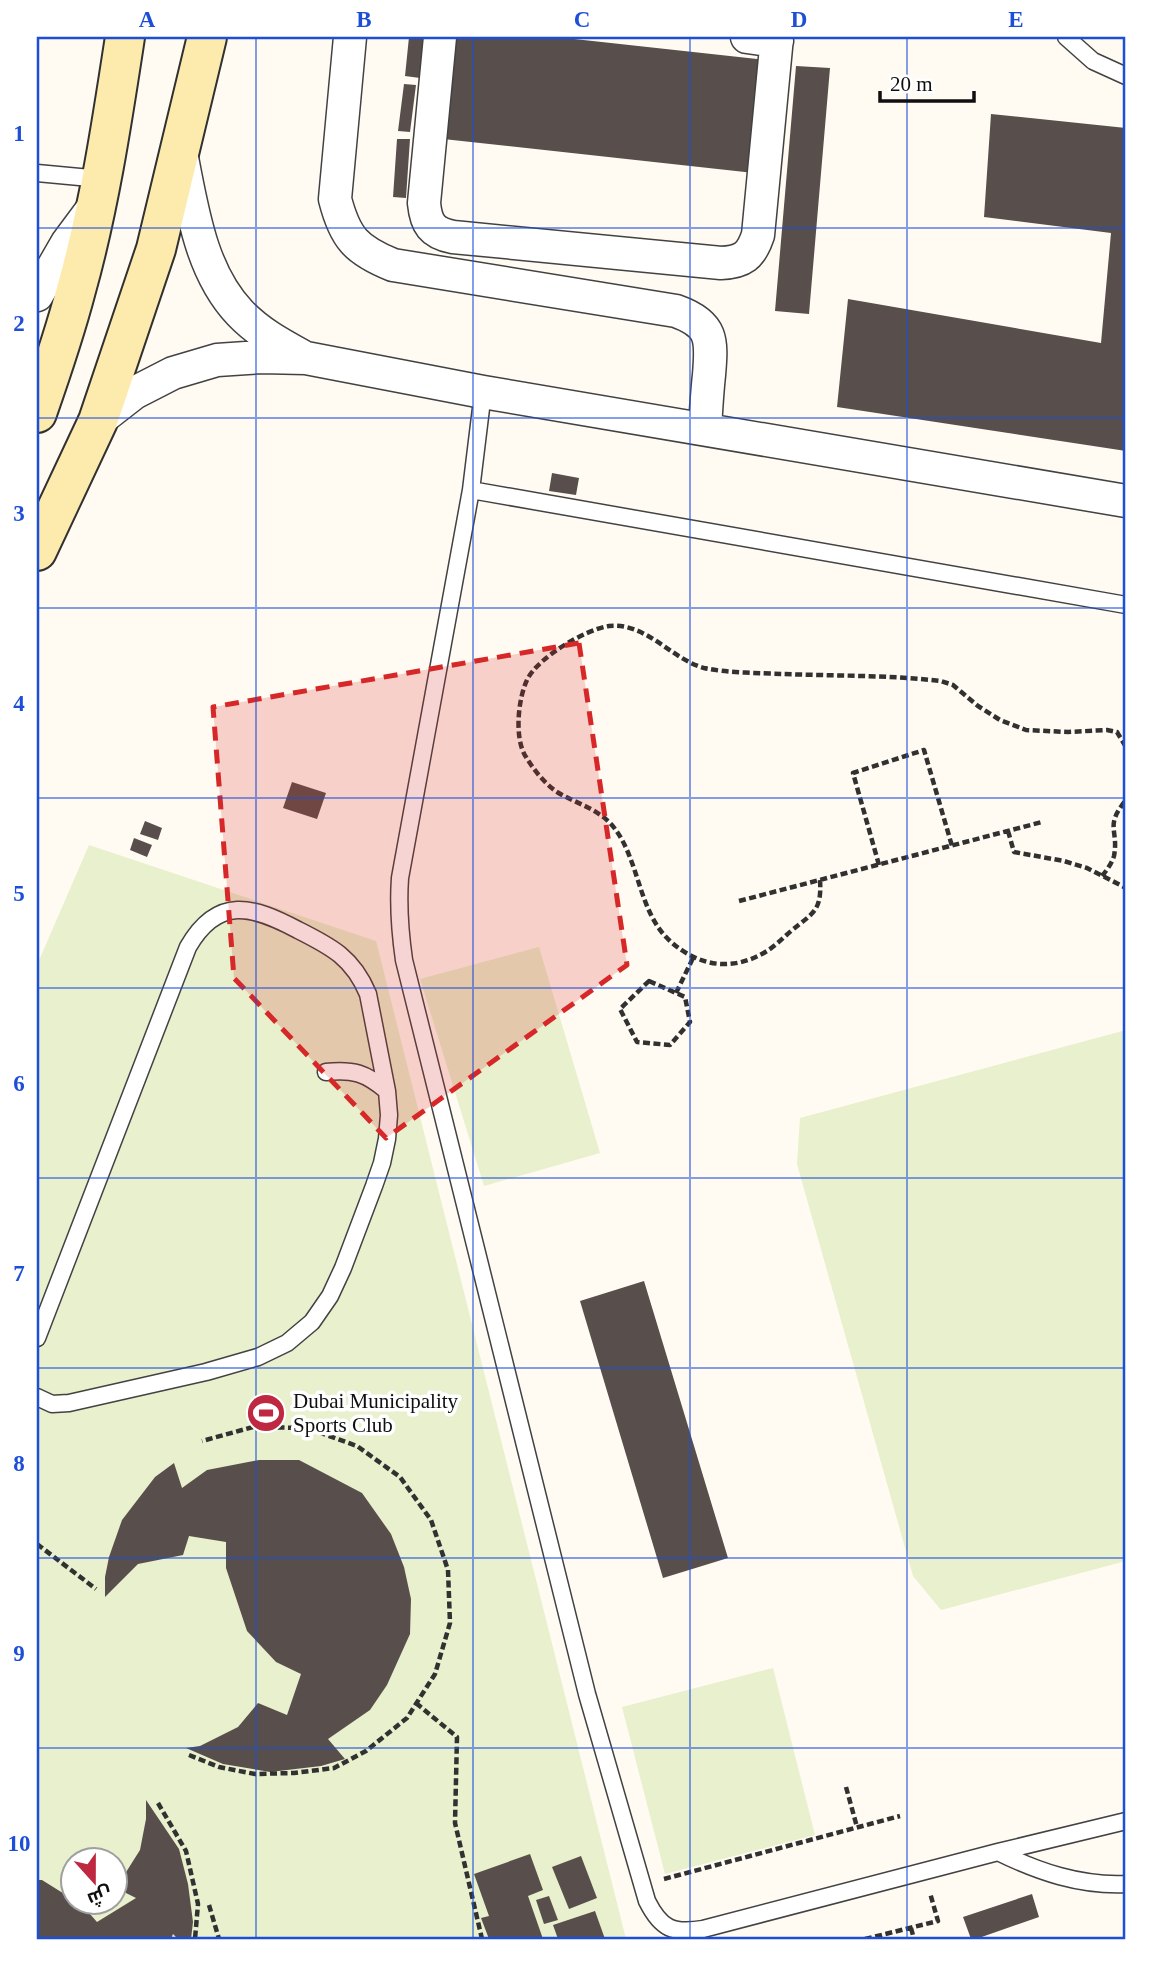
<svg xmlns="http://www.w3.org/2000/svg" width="1163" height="1976" font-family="'Times New Roman',Cairo,serif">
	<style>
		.pitch { fill: #e8f0cd; fill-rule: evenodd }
		.building { fill: #584f4c }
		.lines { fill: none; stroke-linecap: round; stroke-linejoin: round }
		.lane-casing { stroke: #424242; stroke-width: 19 }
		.street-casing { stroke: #424242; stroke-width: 35 }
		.secondary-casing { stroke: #313131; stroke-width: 42 }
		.path { stroke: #313131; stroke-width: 4.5; stroke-dasharray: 7 3.5; stroke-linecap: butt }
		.lane { stroke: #fff; stroke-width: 16 }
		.street { stroke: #fff; stroke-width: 32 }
		.secondary { stroke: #fdebae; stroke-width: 38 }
		.marked { fill: #d62828; fill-opacity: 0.2; stroke: #d62828; stroke-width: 5; stroke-dasharray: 14 9; stroke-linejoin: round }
		.grid { fill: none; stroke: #1d4ed8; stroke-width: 2; stroke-opacity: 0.55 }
		.labels { text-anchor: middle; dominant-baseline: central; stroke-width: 7; stroke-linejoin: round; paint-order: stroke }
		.poi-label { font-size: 21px; fill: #0f0f0f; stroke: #fff; text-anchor: start }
		.neatline { fill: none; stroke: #1d4ed8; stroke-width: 2.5 }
		.grid-label { font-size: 23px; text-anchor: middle; font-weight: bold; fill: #1d4ed8 }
	</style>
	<rect width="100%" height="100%" fill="#fffbf2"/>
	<!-- pitch -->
	<path class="pitch" d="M89,845L376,941L626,1939H37V965ZM74,1860H116V1902H74Z
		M539,947L600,1153L484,1186L420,979Z
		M1126,1030V1561L941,1610L913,1576L797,1164L800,1118Z
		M773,1668L815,1835L665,1874L622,1707Z"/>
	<!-- building -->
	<path class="building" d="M409,37H424L420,78L405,76Z
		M445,37H556L766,60L754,173L434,138Z
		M796,66L830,68L809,314L775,311Z
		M404,84L416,85L410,132L398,131Z
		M991,114L1126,128V451L837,407L848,299L1101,343L1111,233L984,217Z
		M397,139H410L406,198L393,197Z
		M552,473L579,478L576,495L549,491Z
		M292,782L326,793L317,819L283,808Z
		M145,821L162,828L158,840L140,834Z
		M134,838L152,845L147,857L130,850Z
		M644,1281L728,1558L663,1578L580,1301Z
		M259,1460H299L362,1493L391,1534L404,1567L411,1599L410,1634L387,1685L370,1710L328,1739L345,1759L321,1766L270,1772L223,1764L186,1748L200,1746L238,1727L258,1703L287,1715L301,1674L276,1662L247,1631L226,1568V1542L189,1536L183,1555L138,1564L105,1597V1577L109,1557L122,1520L155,1477L174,1463L182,1488L207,1470Z
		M146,1800L179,1849L188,1884L193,1922L191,1939H178L173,1934L171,1939H37V1880H42L74,1900V1902L83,1906L97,1922L136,1898L116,1888L140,1850L146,1819Z
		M530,1854L543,1890L528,1896L543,1939H489L481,1918L489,1916L474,1874Z
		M581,1856L597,1898L569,1909L552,1867Z
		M1032,1894L1039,1917L976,1939H971L963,1917Z
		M549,1896L558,1920L544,1924L536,1900Z
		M595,1911L605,1939H558L553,1925Z"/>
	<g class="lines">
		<!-- lane casing -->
		<g class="lane-casing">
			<path id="lane" d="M1066,37L1093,61L1126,76
				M37,173L101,179
				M483,392L471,490L400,878C398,906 400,932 404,960L587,1694L647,1901C661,1929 673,1934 703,1929L998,1852L1126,1821
				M471,490L1126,605
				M326,1072C353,1069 366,1073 387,1091
				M37,1338L188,947C218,895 253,906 298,930C332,947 353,958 368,994L387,1091L389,1115L387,1139L382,1163L374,1186L343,1268L330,1296L312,1322L287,1343L258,1357L206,1372L69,1403L52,1404L37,1397
				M998,1852C1039,1872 1080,1886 1126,1884"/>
		</g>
		<!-- street casing -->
		<g class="street-casing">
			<path id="street" d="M350,37L335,199C345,238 356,250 393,265L676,311C713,324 712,340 709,375C707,393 706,411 705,429
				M440,37L424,203C426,224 432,233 453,237L721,263C743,262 751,256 758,235L777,37
				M747,37L777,41
				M181,153C192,207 200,271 240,313C258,332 280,344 302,356
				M37,295L67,243L93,208
				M98,421L134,393L173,373L217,360L261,357L306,358L483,392L1126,501"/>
		</g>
		<!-- secondary casing -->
		<g class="secondary-casing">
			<path id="secondary" d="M37,413C51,373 65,332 76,290C99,208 112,122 125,37
				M37,551L98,421L156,249L207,37"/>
		</g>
		<!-- path -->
		<path class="path" d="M1008,831L1014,852L1064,861L1087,868L1126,888
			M879,865L853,773L924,750L952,846
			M1102,876C1107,870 1112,863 1114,856C1119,829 1104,827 1126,800
			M820,880C822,911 813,913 791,931C783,938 775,946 767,951C733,972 699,967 670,941C637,911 640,857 611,824C596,808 575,803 557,792C544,783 534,770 526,757C514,739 518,699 527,680C537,658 586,629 609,626C646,622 671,659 704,668C727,673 759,673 783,674C836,676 889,675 941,681L953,685L978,706L1000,720L1026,730L1068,732L1107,730L1117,732L1126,747
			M739,901L1042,822
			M649,981L685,997L690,1022L670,1045L637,1042L620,1009Z
			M676,993L693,958
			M37,1544L96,1589
			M416,1703L457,1737L455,1823L482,1939
			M189,1755L219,1767L255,1774L294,1773L334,1768L366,1751L407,1718L435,1674L450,1623L448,1570L431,1520L400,1477L357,1446L307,1428L253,1427L202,1441
			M846,1787L857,1827
			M158,1803L186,1851L198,1904L195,1939
			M664,1879L900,1816
			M209,1905L219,1939
			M911,1928L914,1939
			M865,1939L938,1921L930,1893"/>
		<!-- lane -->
		<use href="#lane" class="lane"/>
		<!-- street -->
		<use href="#street" class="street"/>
		<!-- secondary -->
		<use href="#secondary" class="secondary"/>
	</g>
	<!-- marked area -->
	<path class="marked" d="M579,643L627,965L386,1138L234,978L213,707Z"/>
	<!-- grid -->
	<path class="grid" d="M256,37V1939M473,37V1939M690,37V1939M907,37V1939M37,228H1126M37,418H1126M37,608H1126M37,798H1126M37,988H1126M37,1178H1126M37,1368H1126M37,1558H1126M37,1748H1126"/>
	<!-- icons -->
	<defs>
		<g id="stadium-disc" transform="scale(2.0125)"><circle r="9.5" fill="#be2841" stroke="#fff"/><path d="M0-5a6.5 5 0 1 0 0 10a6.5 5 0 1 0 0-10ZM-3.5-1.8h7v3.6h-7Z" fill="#fff"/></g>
	</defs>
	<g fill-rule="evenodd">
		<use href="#stadium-disc" x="266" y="1413"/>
	</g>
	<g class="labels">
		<!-- poi labels -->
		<g class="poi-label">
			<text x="293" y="1401">Dubai Municipality<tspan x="293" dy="24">Sports Club</tspan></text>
		</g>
	</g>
	<!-- border -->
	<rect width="1163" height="1976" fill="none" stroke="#ffffff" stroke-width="77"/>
	<!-- north arrow -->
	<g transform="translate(94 1881) rotate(159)"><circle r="33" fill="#ffffff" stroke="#9f9f9f" stroke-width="2"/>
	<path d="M0-5L12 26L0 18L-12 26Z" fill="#be2841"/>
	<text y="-10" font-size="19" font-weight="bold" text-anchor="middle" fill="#0f0f0f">ش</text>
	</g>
	<!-- scale -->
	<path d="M880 91v10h94v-10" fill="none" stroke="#0f0f0f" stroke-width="3.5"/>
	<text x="890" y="91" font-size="21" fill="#0f0f0f" stroke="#ffffff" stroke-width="5" paint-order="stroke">20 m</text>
	<rect x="38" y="38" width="1086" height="1900" class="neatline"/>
	<g class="grid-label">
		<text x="147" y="27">A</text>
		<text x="364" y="27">B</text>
		<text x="582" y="27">C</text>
		<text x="799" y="27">D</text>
		<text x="1016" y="27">E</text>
		<text x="19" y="141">1</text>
		<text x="19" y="331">2</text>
		<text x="19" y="521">3</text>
		<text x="19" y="711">4</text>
		<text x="19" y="901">5</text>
		<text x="19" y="1091">6</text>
		<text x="19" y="1281">7</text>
		<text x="19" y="1471">8</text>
		<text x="19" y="1661">9</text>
		<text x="19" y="1851">10</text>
	</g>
</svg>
